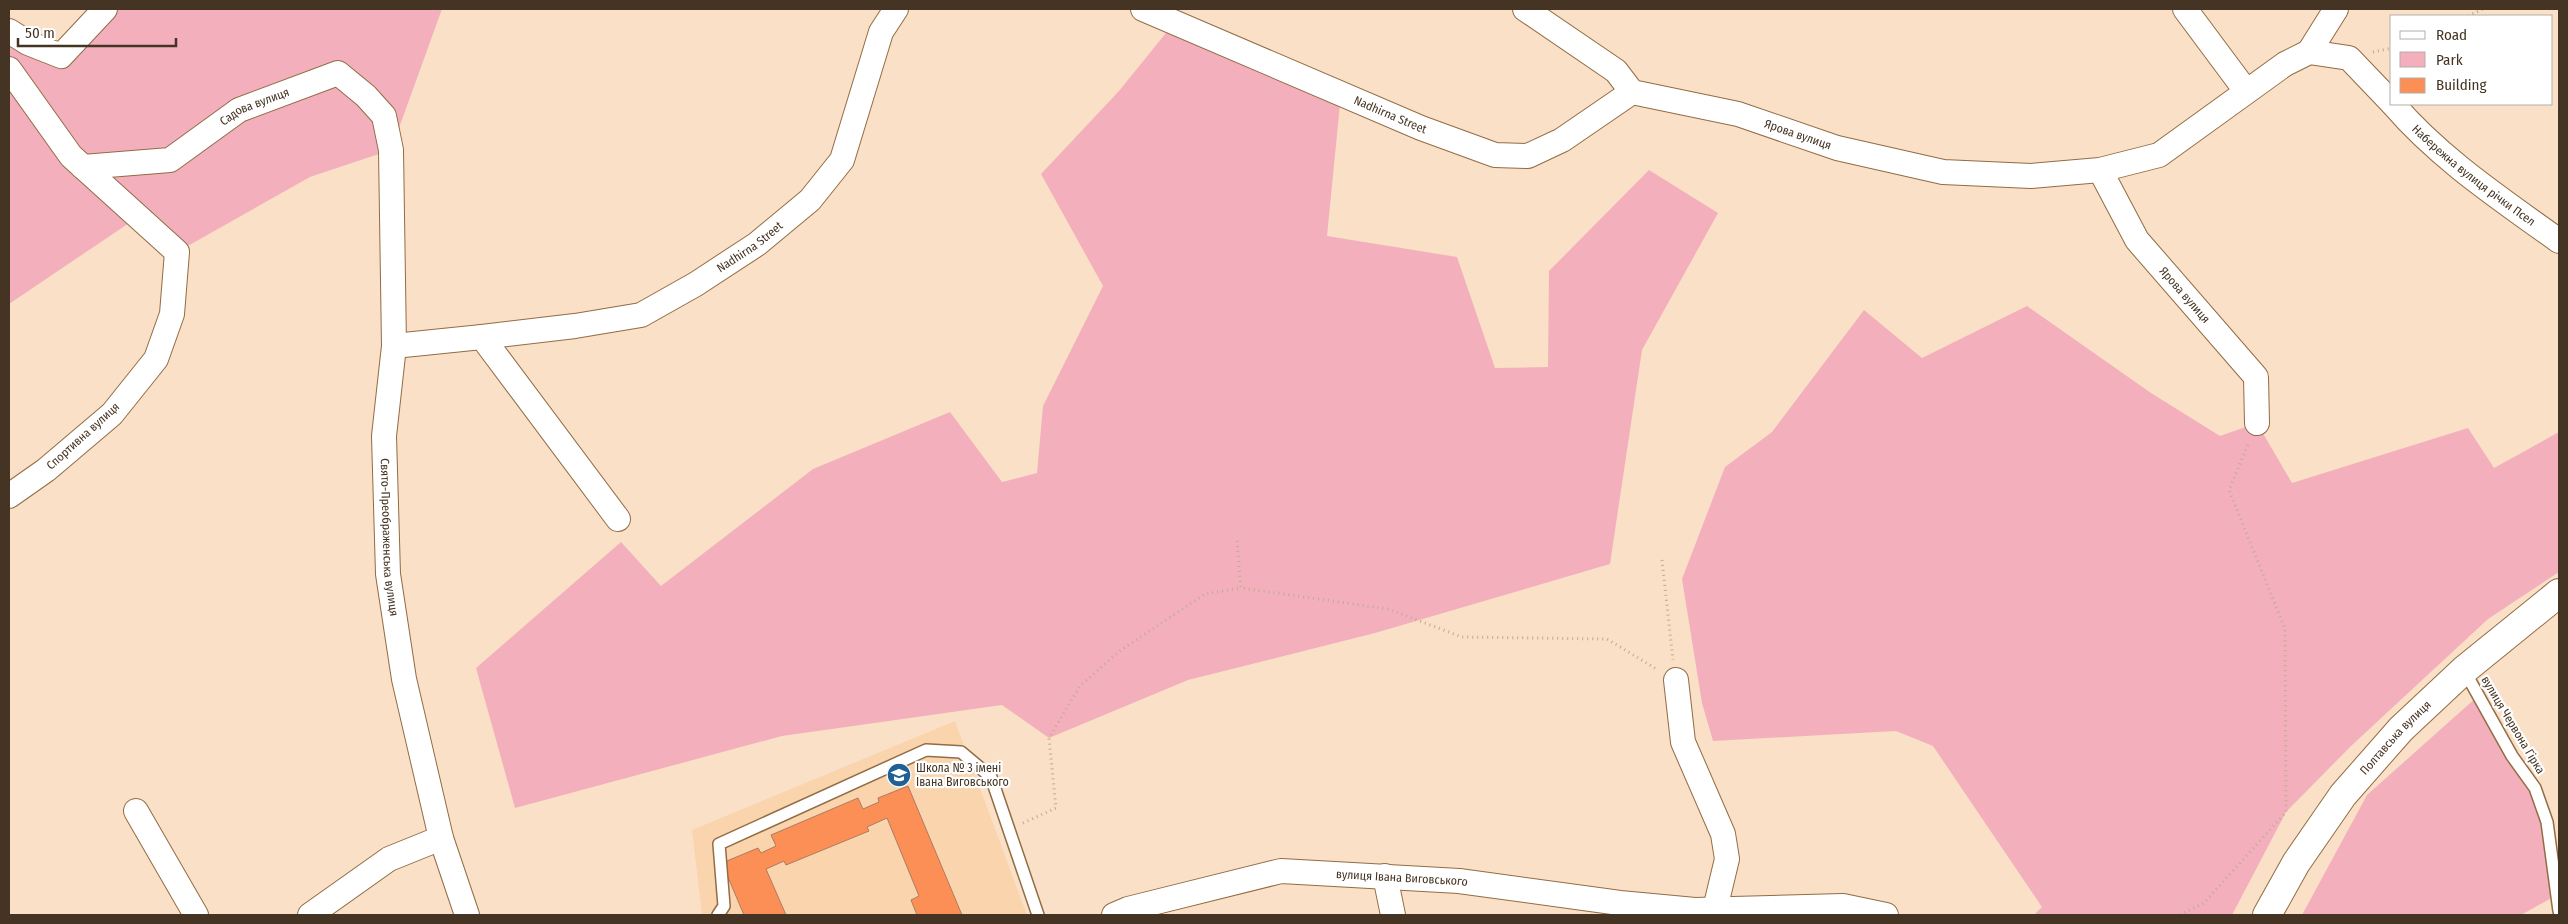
<svg xmlns="http://www.w3.org/2000/svg" width="2568" height="924" font-family="'Fira Sans Condensed',sans-serif">
	<style>
		.built { fill: #fad4ad }
		.green { fill: #f3b0bc }
		.building { fill: #fb8f56; stroke: #ae7b62 }
		.lines { fill: none; stroke-linecap: round; stroke-linejoin: round }
		.service-casing { stroke: #926c44; stroke-width: 14 }
		.minor-casing { stroke: #926c44; stroke-width: 26 }
		.secondary-casing { stroke: #926c44; stroke-width: 30 }
		.path { stroke: #c1aa94; stroke-width: 3; stroke-dasharray: 1 4; stroke-linecap: butt }
		.service { stroke: #fff; stroke-width: 11 }
		.minor { stroke: #fff; stroke-width: 24 }
		.secondary { stroke: #fff; stroke-width: 28 }
		.labels { text-anchor: middle; dominant-baseline: central; stroke-width: 4.5; stroke-linejoin: round; paint-order: stroke }
		.street-label { font-size: 12px; fill: #453423; stroke: #fff }
		.poi-label { font-size: 12px; fill: #453423; stroke: #fff; text-anchor: start }
	</style>
	<rect width="100%" height="100%" fill="#f9e0c7"/>
	<!-- built -->
	<path class="built" d="M955,721L1027,915H702L692,830Z"/>
	<!-- green -->
	<path class="green" d="M105,9H442L391,150L310,177L177,252L138,217L9,304V27L61,56Z
		M1174,23L1341,94L1327,236L1457,257L1495,368L1548,367L1549,271L1649,170L1718,213L1642,350L1610,564L1375,633L1188,680L1049,738L1002,705L782,736L515,808L476,668L621,542L661,586L813,469L950,412L1002,482L1037,473L1043,406L1103,286L1041,174L1119,91Z
		M2027,306L2151,393L2220,436L2257,423L2292,483L2468,428L2494,468L2559,432V572L2488,619L2351,746L2286,812L2232,915H2034L2042,907L1933,746L1896,731L1713,741L1702,703L1682,579L1725,467L1772,432L1864,310L1922,358Z
		M2478,696L2535,788L2555,896L2521,915H2302L2367,795Z"/>
	<!-- building -->
	<path class="building" d="M908,786L962,915H917L911,900L919,896L887,818L867,827L869,831L786,865L784,861L766,869L786,915H744L722,863L758,848L761,853L776,846L771,835L858,798L863,809L879,802L878,798Z"/>
	<g class="lines">
		<!-- service casing -->
		<g class="service-casing">
			<path id="service" d="M2464,670L2512,756L2535,788L2547,822L2559,911
				M718,915L724,906L719,844L926,750L961,752L991,777L1038,915"/>
		</g>
		<!-- minor casing -->
		<g class="minor-casing">
			<g id="minor">
				<path id="s1" d="M1143,9L1421,128L1495,155L1528,156L1562,140L1632,92"/>
				<path id="s2" d="M1525,9L1616,71L1632,92L1738,114L1837,148L1943,172L2031,176L2100,170L2159,155L2285,64L2309,52"/>
				<path d="M2185,9L2246,91"/>
				<path d="M9,31L28,43L61,56L105,9"/>
				<path d="M2309,52L2349,58L2392,103"/>
				<path d="M2309,52L2336,9"/>
				<path d="M9,69L71,156L177,252L172,314L156,359L112,414L46,470L9,496"/>
				<path id="s3" d="M2393,104C2440,159 2501,199 2559,241"/>
				<path id="s4" d="M83,167L170,160L239,110L338,73L366,96L384,116L391,150L394,346L384,436L388,574L404,679L441,838L467,915"/>
				<path id="s5" d="M2100,170L2137,240L2256,377L2257,423"/>
				<path id="s6" d="M482,337L575,326L641,315L696,284L757,244L810,200L842,160L881,32L896,9"/>
				<path d="M394,346L482,337L618,519"/>
				<path d="M1676,680L1683,742L1723,834L1727,859L1715,909"/>
				<path d="M136,811L196,915"/>
				<path d="M1385,876L1393,915"/>
				<path d="M310,915L389,859L441,838"/>
				<path id="s7" d="M1114,915L1128,909L1281,871L1459,881L1620,903L1695,910L1843,906L1886,915"/>
			</g>
		</g>
		<!-- secondary casing -->
		<g class="secondary-casing">
			<g id="secondary">
				<path id="s8" d="M2267,915L2296,863L2343,795L2401,729L2464,670L2559,593"/>
			</g>
		</g>
		<!-- path -->
		<path class="path" d="M2468,16L2483,9
			M2373,52L2392,48
			M1237,541L1241,588L1388,609L1462,637L1607,639L1658,670
			M1662,560L1673,660
			M1023,823L1056,808L1049,738L1080,686L1121,650L1205,594L1241,588
			M2180,915L2204,903L2286,812L2285,629L2229,490L2249,442"/>
		<!-- service -->
		<use href="#service" class="service"/>
		<!-- minor -->
		<use href="#minor" class="minor"/>
		<!-- secondary -->
		<use href="#secondary" class="secondary"/>
	</g>
	<!-- icons -->
	<defs>
		<g id="school-disc" transform="scale(1.25)"><circle r="9.5" fill="#1f6196" stroke="#fff"/><path d="M0-5L7-2L0 1L-7-2ZM-4 1L0 2.5L4 1V4Q0 6-4 4Z" fill="#fff"/></g>
	</defs>
	<g fill-rule="evenodd">
		<use href="#school-disc" x="899" y="775"/>
	</g>
	<g class="labels">
		<!-- street labels -->
		<g class="street-label">
			<text stroke="none"><textPath href="#s4" startOffset="188">Садова вулиця</textPath></text>
			<text stroke="none"><textPath href="#s1" startOffset="269">Nadhirna Street</textPath></text>
			<text stroke="none"><textPath href="#s2" startOffset="308">Ярова вулиця</textPath></text>
			<text stroke="none"><textPath href="#s3" startOffset="108">Набережна вулиця річки Псел</textPath></text>
			<text stroke="none"><textPath href="#s6" startOffset="289">Nadhirna Street</textPath></text>
			<text stroke="none"><textPath href="#s5" startOffset="152">Ярова вулиця</textPath></text>
			<text transform="translate(83 436) rotate(-42)">Спортивна вулиця</text>
			<text stroke="none"><textPath href="#s4" startOffset="764">Свято-Преображенська вулиця</textPath></text>
			<text transform="translate(2513 725) rotate(59)">вулиця Червона Гірка</text>
			<text stroke="none"><textPath href="#s8" startOffset="220">Полтавська вулиця</textPath></text>
			<text stroke="none"><textPath href="#s7" startOffset="294">вулиця Івана Виговського</textPath></text>
		</g>
		<!-- poi labels -->
		<g class="poi-label">
			<text x="916" y="768">Школа № 3 імені<tspan x="916" dy="14">Івана Виговського</tspan></text>
		</g>
	</g>
	<!-- border -->
	<rect width="2568" height="924" fill="none" stroke="#453423" stroke-width="20"/>
	<!-- legend -->
	<rect x="2390" y="15" width="162" height="90" fill="#ffffff" stroke="#b5aea7"/>
	<rect x="2400" y="31" width="25" height="8" fill="#ffffff" stroke="#b5aea7"/>
	<text x="2436" y="40" font-size="15" fill="#453423">Road</text>
	<rect x="2400" y="52" width="25" height="15" fill="#f3b0bc" stroke="#b5aea7"/>
	<text x="2436" y="65" font-size="15" fill="#453423">Park</text>
	<rect x="2400" y="78" width="25" height="15" fill="#fb8f56" stroke="#b5aea7"/>
	<text x="2436" y="90" font-size="15" fill="#453423">Building</text>
	<!-- scale -->
	<path d="M18 38v8h158v-8" fill="none" stroke="#453423" stroke-width="2.5"/>
	<text x="25" y="38" font-size="15" fill="#453423" stroke="#ffffff" stroke-width="4" paint-order="stroke">50 m</text>
</svg>
